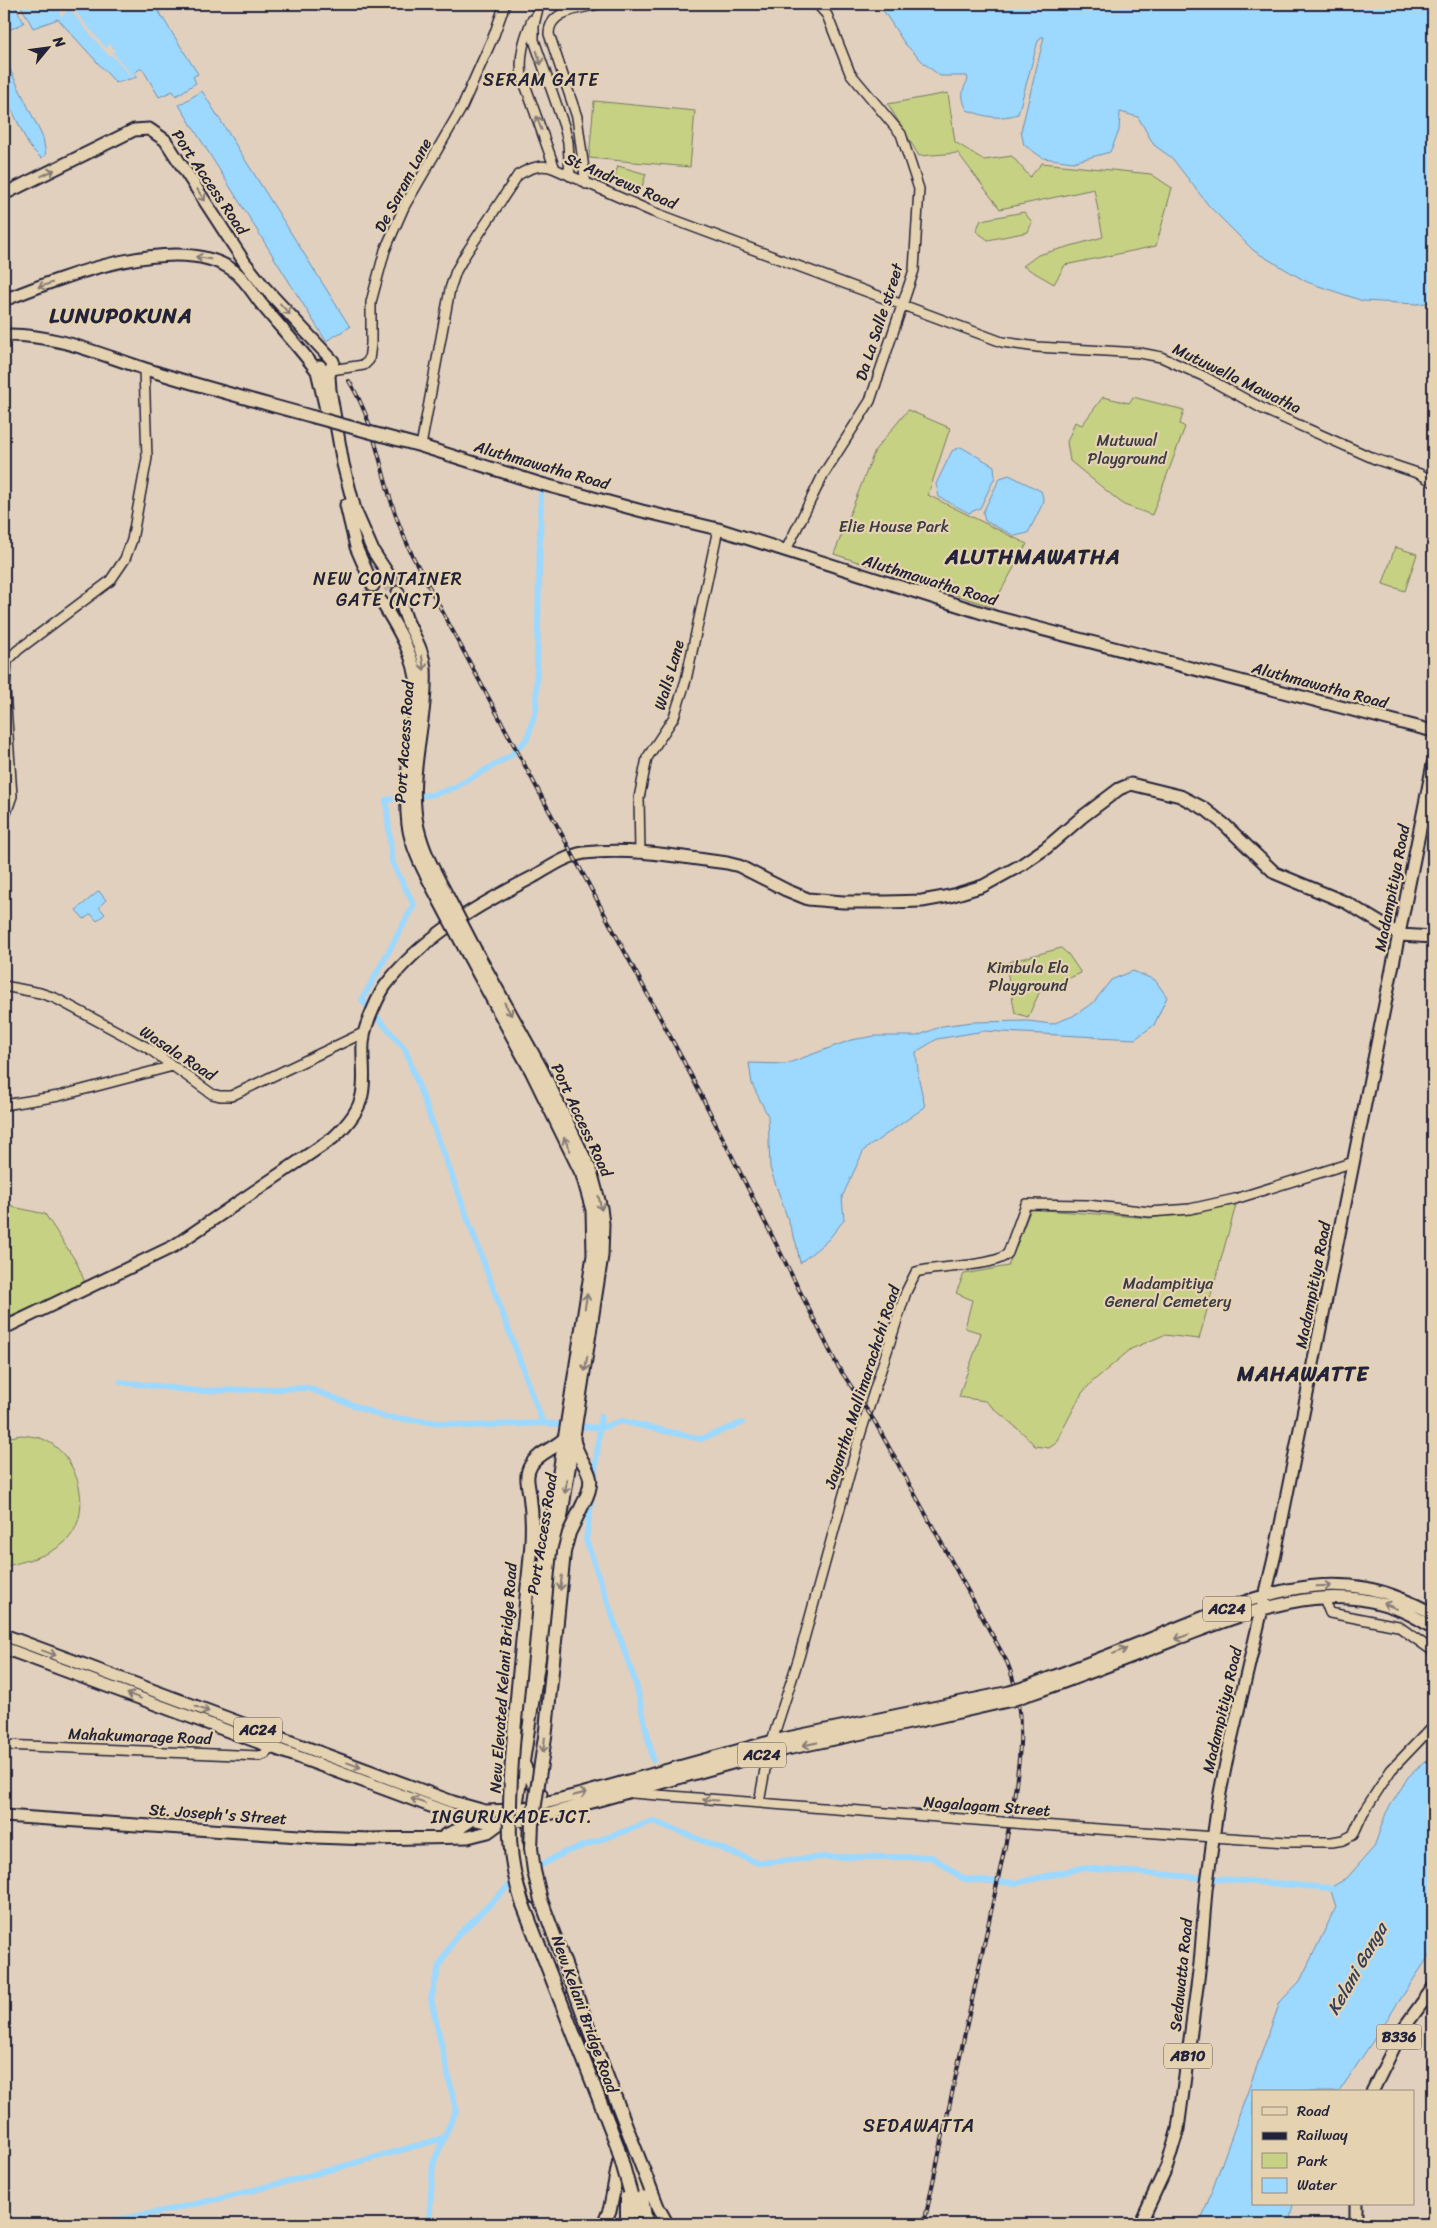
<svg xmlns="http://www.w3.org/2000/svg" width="1437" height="2228" font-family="Sriracha,sans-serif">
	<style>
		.green { fill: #c6d184; stroke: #747a60 }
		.water { fill: #9dd8fe; stroke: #6c8fb0 }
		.pier { fill: #e2d0be }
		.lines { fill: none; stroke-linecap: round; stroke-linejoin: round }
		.canal { stroke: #9dd8fe; stroke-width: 6 }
		.major-tunnel { stroke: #bcada4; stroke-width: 11; stroke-dasharray: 11 5.5; stroke-linecap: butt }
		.minor-casing { stroke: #22223b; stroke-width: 12 }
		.major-casing { stroke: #22223b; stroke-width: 15 }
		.highway-casing { stroke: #22223b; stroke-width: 16 }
		.minor { stroke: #e5d2b0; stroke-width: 9 }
		.major { stroke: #e5d2b0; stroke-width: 11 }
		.highway { stroke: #e5d2b0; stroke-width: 12 }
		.rail-casing { stroke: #22223b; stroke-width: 4 }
		.rail { stroke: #e5d2b0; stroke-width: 2; stroke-dasharray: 5.5; stroke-linecap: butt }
		.minor-bridge-casing { stroke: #22223b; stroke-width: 12; stroke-linecap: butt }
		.major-bridge-casing { stroke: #22223b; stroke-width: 15; stroke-linecap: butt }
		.highway-bridge-casing { stroke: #22223b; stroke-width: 16; stroke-linecap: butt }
		.minor-bridge { stroke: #e5d2b0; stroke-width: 9 }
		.major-bridge { stroke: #e5d2b0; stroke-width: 11 }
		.highway-bridge { stroke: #e5d2b0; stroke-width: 12 }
		.oneway { stroke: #847a76 }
		.labels { text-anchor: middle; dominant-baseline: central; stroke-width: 4.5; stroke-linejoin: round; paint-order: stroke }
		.shield { fill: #e5d2b0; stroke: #5c575e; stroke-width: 1 }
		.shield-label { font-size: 15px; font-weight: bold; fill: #22223b }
		.street-label { font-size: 16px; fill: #22223b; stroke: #e5d2b0 }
		.park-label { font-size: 16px; fill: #3b3c46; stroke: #e5d2b0 }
		.neighbourhood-label { font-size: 18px; letter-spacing: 1px; fill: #22223b; stroke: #e5d2b0 }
		.water-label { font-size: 18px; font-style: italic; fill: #343d58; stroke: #e5d2b0 }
		.quarter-label { font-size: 19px; letter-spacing: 1px; fill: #22223b; stroke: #e5d2b0 }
		.district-label { font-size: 21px; font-weight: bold; letter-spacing: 1px; fill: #22223b; stroke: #e5d2b0 }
	</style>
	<rect width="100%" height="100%" fill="#e2d0be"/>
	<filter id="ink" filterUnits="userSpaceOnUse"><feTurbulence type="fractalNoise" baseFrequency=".02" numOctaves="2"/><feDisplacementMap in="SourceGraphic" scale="10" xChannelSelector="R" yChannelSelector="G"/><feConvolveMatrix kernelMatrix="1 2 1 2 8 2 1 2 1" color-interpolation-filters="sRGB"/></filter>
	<g filter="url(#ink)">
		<!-- green -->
		<path class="green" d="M948,93L955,142L984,160L1012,156L1030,177L1042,163L1151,174L1172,188L1156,246L1065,265L1054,284L1023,266L1038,255L1103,237L1094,189L1000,209L958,153L919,156L888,104Z
			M594,101L695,111L690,167L589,158Z
			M618,166L646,174L642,187L614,179Z
			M1024,212L1032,222L1028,232L988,240L976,231L981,220Z
			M1103,397L1129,403L1133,397L1184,410L1180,424L1185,427L1152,515L1124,505L1070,461L1067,442L1075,422L1082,425Z
			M908,410L950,428L928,495L1027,544L992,607L834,554L875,450Z
			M1395,547L1417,554L1405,591L1383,584Z
			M1061,948L1068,954L1081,973L1040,991L1028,1017L1015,1013L1006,965L1009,962Z
			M4,1203L18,1208L45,1214L77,1263L86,1285L4,1319Z
			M1236,1205L1199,1339L1164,1335L1131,1349L1092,1382L1082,1393L1055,1444L1049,1448L1035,1446L1025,1435L985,1401L959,1397C965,1375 975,1355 981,1333L965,1328L972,1300L956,1293L964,1274L1008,1266L1031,1209L1150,1218Z
			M21,1435C30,1436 40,1437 47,1441C81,1459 94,1517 64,1543C48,1557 23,1561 4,1567V1438Z"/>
		<!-- water -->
		<path class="water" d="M4,4H14L24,23L9,30L4,23Z
			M20,4H154L198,74L193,77L196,83L176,96L173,91L159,97L142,68L135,72L137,77L116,83L58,19L33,28Z
			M879,4H1433V302L1417,304L1363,301L1307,282L1254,251L1209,206L1172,158L1154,145L1138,117L1120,112L1119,131L1110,152L1073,162L1043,158L1024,145L1021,131L1044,37H1041L1038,41L1018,114C998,120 986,117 967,110C961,98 961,91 968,80L967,76H940L925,64L905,44Z
			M4,57L43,138L46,155L41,158L29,146L4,93Z
			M202,91L350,327L326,341L179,105Z
			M961,447L994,466L995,477L980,508L969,513L939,497L936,484L952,451Z
			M1009,475L1041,491L1044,501L1028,533L1015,536L985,521L983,512L1000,478Z
			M99,891L106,900L99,907L105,914L97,921L91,914L84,919L76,910Z
			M1133,971L1155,980L1167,997L1154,1025L1135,1039L984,1031L937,1039L916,1052L919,1080L925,1107L864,1150L842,1197L844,1220L828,1240L800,1263L796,1243L770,1168L768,1116L752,1084L749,1063L786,1064L851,1040L875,1036H917L942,1026L972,1022L1028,1021L1052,1024L1073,1016L1094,1002L1111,980Z
			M1433,1754V1950L1339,2092H1253V2204H1293L1289,2224H1200L1280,2002L1300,1981L1336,1907L1330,1888L1347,1878L1374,1847L1386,1813L1408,1777Z"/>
		<!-- pier -->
		<path class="pier" d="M65,4H77L73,9L106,48L110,44L115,50L113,53L134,78H132L112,55L109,56L69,9L61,17L59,10Z"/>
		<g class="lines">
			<!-- canal -->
			<path class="canal" d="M121,1382L198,1391L308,1388L384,1417L468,1426L543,1423L405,1049L362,1000L414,905L392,862L386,800L431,795L454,788L510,756L527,739L536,710L541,492
				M543,1423L601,1428L621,1421L701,1439L742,1423
				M594,1481L601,1416
				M592,1494L586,1540L636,1684L653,1760
				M534,1869L563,1853L653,1821L758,1863L824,1857H932L964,1879L1016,1883L1082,1868L1330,1888L1336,1891
				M92,2224C211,2205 327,2171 444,2138L456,2110L431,1999L439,1966L455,1938L517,1878
				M429,2224L433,2164L444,2138"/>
			<!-- major-tunnel -->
			<path class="major-tunnel" d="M396,574L404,589
				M385,580L393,595
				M368,588L376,604"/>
			<!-- minor casing -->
			<g class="minor-casing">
				<path id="minor" d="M539,4L534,25V40L564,126L568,142L570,176
					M532,20C524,39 519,56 522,76L555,169
					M586,184L577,117L549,34C549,10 580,9 599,4
					M331,370L364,365L369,360L371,344V302L385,250L404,207L461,109L494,35L505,4
					M421,446L450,289L456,271L465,255L518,175C530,168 542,163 555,169L653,212L1002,342L1037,347L1140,353L1161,357L1203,376L1265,410L1375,459L1420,474L1433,482
					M786,550L823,475L870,401L914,270L919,189L901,134L850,73L827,15L817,4
					M4,819L12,796L5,690L7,661L18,650L110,581L125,559L132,540L147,458L144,369
					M640,853L639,798L647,758L674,717L686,680L718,529
					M4,986L40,993L55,998L148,1048L212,1094L220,1096H231L363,1033
					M4,1105L59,1096L173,1066
					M1324,1598L1330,1613L1398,1626L1433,1651
					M4,1745L259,1756L265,1754L270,1746
					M632,1793L1001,1822
					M759,1803L768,1753L799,1657L861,1432L906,1292L916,1272C935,1266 997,1267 1008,1253L1026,1204L1087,1205L1150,1212L1190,1209L1235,1199L1354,1162
					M1026,1824L1287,1842H1332L1343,1840L1353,1835L1363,1813L1391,1770L1433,1726"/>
			</g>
			<!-- major casing -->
			<g class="major-casing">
				<path id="major" d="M4,194L134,130L149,129L165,140L245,263L264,287L333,361L329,376L330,390L343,464L355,510L373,551L390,577
					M4,300C60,278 180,230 234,271C247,281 253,294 263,306C281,328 300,348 317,371L331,370
					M4,335C55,333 103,356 152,371C206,388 260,402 314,417
					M320,366L317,371L328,418
					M380,435L421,446L538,483L642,511L718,529L995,617L1433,731
					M346,505L356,547L373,586
					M398,592C401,601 403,610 406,618C413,635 423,649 425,668C428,721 406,776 418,828C424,854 437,876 449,899
					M381,601C397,627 416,657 417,688C417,700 414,711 413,722C409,756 404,791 408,825C412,853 428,878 440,902
					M476,951L541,1068L591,1171L601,1208L603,1224L602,1256L516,1810V1842L535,1897
					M468,955L532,1073L582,1175L592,1210L593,1255L521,1715
					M4,1328L174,1246L333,1138C345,1127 359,1112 362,1095C367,1072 358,1047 367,1024C372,1011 377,998 385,986C422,937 478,905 533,877C549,868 565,856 584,853C631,847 680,857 727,863L739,866L786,890L808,899L843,902H887L922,901L950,896L983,886L1021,865L1046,848L1082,817L1119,789L1131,784L1180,796L1205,809L1225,825L1275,873L1347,903L1400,935L1433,937
					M4,1635L453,1802L485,1811L516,1810L581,1794L773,1741L1010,1692
					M4,1648L460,1817L499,1824L531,1819L768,1753L924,1720L1012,1700
					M1026,1687C1071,1670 1115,1653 1160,1635C1235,1605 1318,1564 1399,1598C1411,1603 1423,1607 1433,1615
					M1030,1694C1080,1677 1128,1658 1176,1639C1261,1608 1349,1569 1433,1628
					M523,1762L534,1786L541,1794
					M4,1816L314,1837L370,1839L468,1837L488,1832L499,1824
					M445,1835L457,1830L472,1820
					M571,1997L653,2224
					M1372,2092L1403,2029L1433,1988
					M1140,2224L1167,2166L1178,2129L1200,1964L1206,1890L1218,1803L1228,1753L1275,1554L1433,764
					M1356,2224V2204"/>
			</g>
			<!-- highway casing -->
			<g class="highway-casing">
				<path id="highway" d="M573,1437C578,1469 602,1469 583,1504
					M526,1602C529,1568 535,1532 530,1498C529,1487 524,1476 531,1465C538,1453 554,1449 564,1439
					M636,2212L637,2224
					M604,2224L610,2209L619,2162"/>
			</g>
			<!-- minor -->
			<use href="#minor" class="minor"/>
			<!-- major -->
			<use href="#major" class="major"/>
			<!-- highway -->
			<use href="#highway" class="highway"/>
			<!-- rail casing -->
			<g class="rail-casing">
				<path id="rail" d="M349,381C373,419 379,462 392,504C397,522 405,538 412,555L693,1079L837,1365L875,1422L1007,1662C1029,1716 1019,1768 1010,1823L924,2224"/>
			</g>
			<!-- rail -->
			<use href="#rail" class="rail"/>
			<!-- minor-bridge casing -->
			<g class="minor-bridge-casing">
				<path id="minor-bridge" d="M1001,1822L1026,1824"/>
			</g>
			<!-- major-bridge casing -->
			<g class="major-bridge-casing">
				<path id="major-bridge" d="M314,417L380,435
					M449,899L476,951
					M440,902L468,955
					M1010,1692L1026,1687
					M1012,1700L1029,1694"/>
			</g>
			<!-- highway-bridge casing -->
			<g class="highway-bridge-casing">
				<path id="highway-bridge" d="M583,1504L569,1533L564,1552L546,1730L532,1824L531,1848L534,1871L541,1900L602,2064L658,2208L667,2224
					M526,1602C521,1661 514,1719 511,1777C509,1823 507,1857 522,1902L617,2145L636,2212
					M642,2197L646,2224
					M627,2198V2224"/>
			</g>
			<!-- minor-bridge -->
			<use href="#minor-bridge" class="minor-bridge"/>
			<!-- major-bridge -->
			<use href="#major-bridge" class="major-bridge"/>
			<!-- highway-bridge -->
			<use href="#highway-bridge" class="highway-bridge"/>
		</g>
		<!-- one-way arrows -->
		<defs><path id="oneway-shaft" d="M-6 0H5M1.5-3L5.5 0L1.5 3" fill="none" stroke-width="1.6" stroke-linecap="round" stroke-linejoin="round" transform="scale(1.25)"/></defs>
		<g class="oneway">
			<use href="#oneway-shaft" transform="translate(539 58) rotate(72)"/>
			<use href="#oneway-shaft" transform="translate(539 123) rotate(-110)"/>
			<use href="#oneway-shaft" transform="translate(48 173) rotate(-25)"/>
			<use href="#oneway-shaft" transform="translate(201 195) rotate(57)"/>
			<use href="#oneway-shaft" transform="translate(203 258) rotate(-170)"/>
			<use href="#oneway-shaft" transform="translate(45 285) rotate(162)"/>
			<use href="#oneway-shaft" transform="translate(285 309) rotate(48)"/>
			<use href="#oneway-shaft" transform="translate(423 663) rotate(81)"/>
			<use href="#oneway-shaft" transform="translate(508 1009) rotate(61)"/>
			<use href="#oneway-shaft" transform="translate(567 1144) rotate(-116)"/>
			<use href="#oneway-shaft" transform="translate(600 1203) rotate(78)"/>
			<use href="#oneway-shaft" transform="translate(586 1301) rotate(-81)"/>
			<use href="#oneway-shaft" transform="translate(586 1364) rotate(99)"/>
			<use href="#oneway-shaft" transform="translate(566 1486) rotate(99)"/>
			<use href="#oneway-shaft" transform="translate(561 1583) rotate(96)"/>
			<use href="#oneway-shaft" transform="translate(1324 1586) rotate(-2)"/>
			<use href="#oneway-shaft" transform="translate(1390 1606) rotate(-158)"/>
			<use href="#oneway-shaft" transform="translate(1182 1637) rotate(159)"/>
			<use href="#oneway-shaft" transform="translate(1120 1651) rotate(-22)"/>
			<use href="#oneway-shaft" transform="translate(49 1653) rotate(20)"/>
			<use href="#oneway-shaft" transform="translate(134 1696) rotate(-160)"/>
			<use href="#oneway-shaft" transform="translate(202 1709) rotate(21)"/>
			<use href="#oneway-shaft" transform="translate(810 1744) rotate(168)"/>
			<use href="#oneway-shaft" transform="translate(544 1745) rotate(97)"/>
			<use href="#oneway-shaft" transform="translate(354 1765) rotate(20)"/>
			<use href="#oneway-shaft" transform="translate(580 1794) rotate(-14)"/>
			<use href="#oneway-shaft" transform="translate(710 1800) rotate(-176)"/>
			<use href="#oneway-shaft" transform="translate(418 1801) rotate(-160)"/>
		</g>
	</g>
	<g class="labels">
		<!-- shield labels -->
		<g class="shield">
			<rect x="1203" y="1596.5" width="48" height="25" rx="4"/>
			<rect x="234" y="1717.5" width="48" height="25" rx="4"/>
			<rect x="738" y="1742.5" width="48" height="25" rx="4"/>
			<rect x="1376.5" y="2024.5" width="45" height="25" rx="4"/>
			<rect x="1164" y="2043.5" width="48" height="25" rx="4"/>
		</g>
		<g class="shield-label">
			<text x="1227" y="1609">AC24</text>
			<text x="258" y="1730">AC24</text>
			<text x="762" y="1755">AC24</text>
			<text x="1399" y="2037">B336</text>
			<text x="1188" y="2056">AB10</text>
		</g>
		<!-- street labels -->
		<g class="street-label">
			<text transform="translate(621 181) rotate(23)">St Andrews Road</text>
			<text transform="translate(210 182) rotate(56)">Port Access Road</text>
			<text transform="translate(403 185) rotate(-62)">De Saram Lane</text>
			<text transform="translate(879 322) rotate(-72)">Da La Salle street</text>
			<text transform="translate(1237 378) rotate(26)">Mutuwella Mawatha</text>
			<text transform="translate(542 465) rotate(16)">Aluthmawatha Road</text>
			<text transform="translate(930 580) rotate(17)">Aluthmawatha Road</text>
			<text transform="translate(669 675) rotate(-74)">Walls Lane</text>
			<text transform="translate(1320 685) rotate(15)">Aluthmawatha Road</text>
			<text transform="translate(404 742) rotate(-86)">Port Access Road</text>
			<text transform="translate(1392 888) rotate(-79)">Madampitiya Road</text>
			<text transform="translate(178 1053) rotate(33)">Wasala Road</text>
			<text transform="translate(582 1120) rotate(65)">Port Access Road</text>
			<text transform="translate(1313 1285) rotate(-79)">Madampitiya Road</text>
			<text transform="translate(862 1387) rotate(-72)">Jayantha Mallimarachchi Road</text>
			<text transform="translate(542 1534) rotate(-81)">Port Access Road</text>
			<text transform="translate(503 1678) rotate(-86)">New Elevated Kelani Bridge Road</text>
			<text transform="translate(1222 1710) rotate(-77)">Madampitiya Road</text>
			<text transform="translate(140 1736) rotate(2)">Mahakumarage Road</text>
			<text transform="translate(987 1806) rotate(4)">Nagalagam Street</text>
			<text transform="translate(218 1814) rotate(4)">St. Joseph's Street</text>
			<text transform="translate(1181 1975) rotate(-84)">Sedawatta Road</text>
			<text transform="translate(585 2014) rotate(70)">New Kelani Bridge Road</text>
		</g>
		<!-- park labels -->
		<g class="park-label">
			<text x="1127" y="440">Mutuwal<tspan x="1127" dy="18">Playground</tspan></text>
			<text x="894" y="526">Elie House Park</text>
			<text x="1028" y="967">Kimbula Ela<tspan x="1028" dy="18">Playground</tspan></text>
			<text x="1168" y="1283">Madampitiya<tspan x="1168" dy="18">General Cemetery</tspan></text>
		</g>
		<!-- neighbourhood labels -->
		<g class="neighbourhood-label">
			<text x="541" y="80">SERAM GATE</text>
			<text x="388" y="579">NEW CONTAINER<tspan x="388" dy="21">GATE (NCT)</tspan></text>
			<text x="512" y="1817">INGURUKADE JCT.</text>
		</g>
		<!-- water labels -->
		<g class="water-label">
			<text transform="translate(1357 1969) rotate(-60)">Kelani Ganga</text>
		</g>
		<!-- quarter labels -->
		<g class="quarter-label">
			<text x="919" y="2125">SEDAWATTA</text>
		</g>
		<!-- district labels -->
		<g class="district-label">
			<text x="121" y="316">LUNUPOKUNA</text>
			<text x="1033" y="557">ALUTHMAWATHA</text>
			<text x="1303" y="1374">MAHAWATTE</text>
		</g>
	</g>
	<!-- margin -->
	<rect width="1437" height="2228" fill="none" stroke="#e5d2b0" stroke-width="20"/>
	<rect x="10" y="10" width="1417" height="2208" fill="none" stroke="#22223b" stroke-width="2" filter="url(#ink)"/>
	<!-- legend -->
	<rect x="1252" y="2090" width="162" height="115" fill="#e5d2b0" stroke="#978c81"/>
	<rect x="1262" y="2107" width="25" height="8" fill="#e5d2b0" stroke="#978c81"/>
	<text x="1297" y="2116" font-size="15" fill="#22223b">Road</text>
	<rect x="1262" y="2132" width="25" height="8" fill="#22223b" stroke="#978c81"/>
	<text x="1297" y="2140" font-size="15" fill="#22223b">Railway</text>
	<rect x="1262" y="2153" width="25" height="15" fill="#c6d184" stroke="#978c81"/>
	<text x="1297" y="2166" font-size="15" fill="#22223b">Park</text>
	<rect x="1262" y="2178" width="25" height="15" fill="#9dd8fe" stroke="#978c81"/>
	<text x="1297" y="2190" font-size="15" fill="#22223b">Water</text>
	<!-- north arrow -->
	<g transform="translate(48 48) rotate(61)" stroke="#e5d2b0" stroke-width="4" paint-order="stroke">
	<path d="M0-4L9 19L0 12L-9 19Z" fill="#22223b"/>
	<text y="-8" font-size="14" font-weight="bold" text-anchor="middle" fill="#22223b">N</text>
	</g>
</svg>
